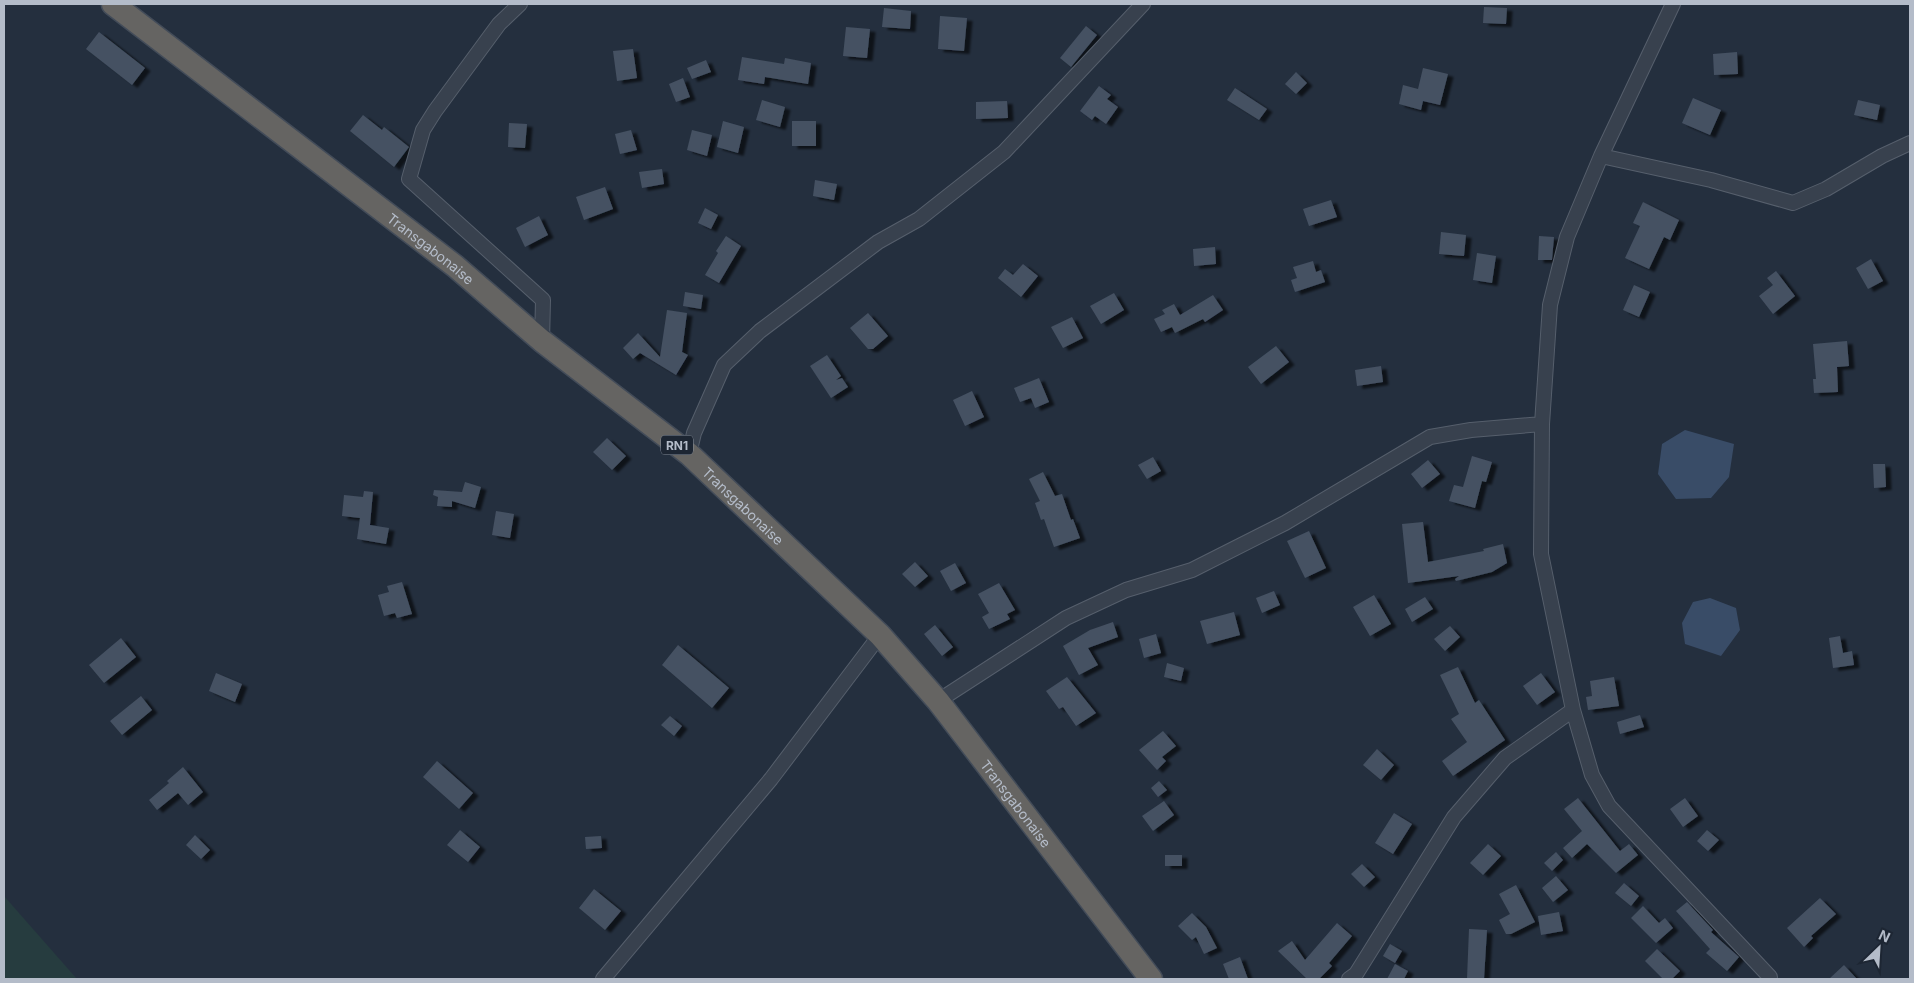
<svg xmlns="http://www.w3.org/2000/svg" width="1914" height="983" font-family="Inter,sans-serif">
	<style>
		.green { fill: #263c3f }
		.water { fill: #394c67 }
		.building { fill: #455162; filter: url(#shadow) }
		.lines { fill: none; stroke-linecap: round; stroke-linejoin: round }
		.minor-casing { stroke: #565f6c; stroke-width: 16 }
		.trunk-casing { stroke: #434c59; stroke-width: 25 }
		.minor { stroke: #38414e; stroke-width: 14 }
		.trunk { stroke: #656462; stroke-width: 22 }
		.labels { text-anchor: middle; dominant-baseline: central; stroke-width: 4.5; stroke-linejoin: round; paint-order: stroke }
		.shield { fill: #1d2633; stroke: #878f9c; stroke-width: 1 }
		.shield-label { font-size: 12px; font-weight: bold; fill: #b4bcc9 }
		.street-label { font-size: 14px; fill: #b4bcc9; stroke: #1d2633 }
	</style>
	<defs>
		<filter id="shadow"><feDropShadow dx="5.5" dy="3" stdDeviation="1" flood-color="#0009"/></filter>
	</defs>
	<rect width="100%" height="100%" fill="#242f3e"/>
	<!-- green -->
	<path class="green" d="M4,896L77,979H4Z"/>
	<!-- water -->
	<path class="water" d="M1685,430L1734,444L1729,477L1711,498L1676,499L1658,474L1662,444Z
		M1710,598L1736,608L1740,630L1721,656L1685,644L1682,623L1693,602Z"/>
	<!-- building -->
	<path class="building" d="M1484,7L1507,8L1506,24L1483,23Z
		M884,8L911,11L910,29L882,27Z
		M940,16L967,18L964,51L938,49Z
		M1086,26L1097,35L1071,67L1060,58Z
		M846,27L870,29L867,58L843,56Z
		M99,32L145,68L132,85L86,49Z
		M633,49L637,78L617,81L613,51Z
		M1737,52L1738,74L1714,75L1713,54Z
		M742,57L784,64L785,58L811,63L808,84L765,77L764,84L738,80Z
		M706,60L711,72L692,79L687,68Z
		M1423,68L1448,74L1440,105L1423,101L1421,110L1399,104L1403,85L1418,89Z
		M1296,72L1307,83L1296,94L1285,84Z
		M683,78L690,97L676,102L669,84Z
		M1099,86L1111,95L1107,99L1118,107L1106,124L1095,116L1092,120L1080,111Z
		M1235,88L1267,109L1259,120L1227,100Z
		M1693,98L1721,110L1710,135L1682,123Z
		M762,100L785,107L780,127L756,120Z
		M1858,100L1880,105L1877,120L1854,115Z
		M1007,101L1008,118L976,119V102Z
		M363,115L382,130L384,127L409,147L394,167L350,131Z
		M723,121L744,127L738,153L717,147Z
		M792,121H816V146H792Z
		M509,123L527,124L525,148L508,147Z
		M631,130L637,150L620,154L615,134Z
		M692,130L712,135L707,156L687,150Z
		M662,169L664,184L642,188L639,172Z
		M815,180L837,184L834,200L813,196Z
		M605,187L613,209L584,220L576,197Z
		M1331,200L1337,217L1309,226L1303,209Z
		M1643,202L1679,220L1670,240L1664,237L1649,269L1625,258L1640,226L1633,223Z
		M705,208L718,215L711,229L698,223Z
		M539,216L548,235L525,247L516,228Z
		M1441,232L1466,235L1464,256L1439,254Z
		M726,236L741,246L719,283L705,275L718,253L716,251Z
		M1539,236L1554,237L1552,260H1538Z
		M1215,247L1216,264L1194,266L1193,249Z
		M1477,253L1496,256L1492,283L1473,280Z
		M1871,259L1883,281L1868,289L1856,268Z
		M1313,261L1316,272L1321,270L1325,282L1295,292L1291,280L1297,278L1293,267Z
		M1023,264L1038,276L1021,297L998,278L1005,269L1013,275Z
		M1776,271L1795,296L1773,314L1759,296L1773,285L1767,278Z
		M1634,285L1650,292L1639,317L1623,310Z
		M685,292L703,295L701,309L683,306Z
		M1114,293L1124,310L1101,324L1090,306Z
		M1213,295L1223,310L1205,322L1203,319L1175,333L1172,327L1161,332L1154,319L1165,314L1162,310L1174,304L1180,315Z
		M667,310L687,313L682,352L688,355L676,375L640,353L633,359L623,348L638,333L660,357Z
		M868,313L888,336L873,349H868L850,328Z
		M1072,317L1083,338L1063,348L1051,327Z
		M1847,341L1849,366L1837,367L1838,392L1814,393L1813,379H1816L1813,344Z
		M1276,346L1289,362L1261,384L1248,367Z
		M827,355L841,376L836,380L842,378L848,387L831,398L810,366Z
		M1381,366L1383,382L1357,386L1355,370Z
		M1039,378L1049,402L1035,408L1031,398L1020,402L1014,388Z
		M972,391L984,417L965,426L953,400Z
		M607,438L626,456L612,470L593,452Z
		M1472,456L1492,462L1486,482L1482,481L1475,508L1449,501L1454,485L1463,487Z
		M1153,457L1161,471L1147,479L1138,465Z
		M1428,460L1440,474L1422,488L1411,474Z
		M1873,464H1885L1886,487L1874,488Z
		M1043,472L1055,496L1062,494L1071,520L1073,519L1080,538L1054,547L1044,519L1041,520L1035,503L1040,501L1029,479Z
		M465,482L481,487L475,508L452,501V507L437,506L438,497L433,495L434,490L462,492Z
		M364,491L373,492L370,525L389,528L386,544L357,539L360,518L342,516L344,495L363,497Z
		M496,511L514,514L510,538L492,535Z
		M1423,522L1428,562L1484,551L1483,549L1503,544L1507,563L1492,572L1456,581L1455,579L1459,576L1408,583L1402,524Z
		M1309,531L1326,568L1305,578L1287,541Z
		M915,562L928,576L915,587L902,574Z
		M955,563L966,583L951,591L940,571Z
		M402,582L412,614L397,618L395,613L384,616L378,595L389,592L387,586Z
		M999,583L1015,610L1007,614L1010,619L989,629L982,617L989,613L978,594Z
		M1274,591L1280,605L1262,613L1256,598Z
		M1374,595L1391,624L1370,636L1353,607Z
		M1425,597L1433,609L1412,622L1405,609Z
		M1234,612L1240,635L1207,644L1200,621Z
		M1113,622L1118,637L1088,648L1098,665L1079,675L1063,646L1090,630Z
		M935,625L953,647L942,656L924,634Z
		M1450,626L1460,637L1445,651L1434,639Z
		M1156,634L1161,653L1144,658L1139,639Z
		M1840,636L1843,653L1852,651L1854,665L1833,668L1829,638Z
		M121,638L136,657L104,683L89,665Z
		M678,645L729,688L712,708L662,665Z
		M1167,663L1184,668L1181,681L1164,677Z
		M1458,667L1475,703L1479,700L1505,740L1453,776L1442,761L1467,742L1451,719L1459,714L1440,675Z
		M216,673L242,684L235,702L209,691Z
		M1541,673L1555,692L1537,705L1523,686Z
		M1067,677L1096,713L1076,726L1063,707L1059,709L1046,691Z
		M1614,677L1619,706L1588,710L1586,697L1592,696L1590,681Z
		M141,696L152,710L122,735L110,721Z
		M1640,715L1644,727L1620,734L1617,722Z
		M670,716L682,726L674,736L661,725Z
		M1163,731L1176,746L1162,757L1166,761L1157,770L1139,750Z
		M1377,749L1394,765L1381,780L1363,765Z
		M437,761L473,793L459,809L423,777Z
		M183,767L203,792L188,805L178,793L157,810L149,800L169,783L167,781Z
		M1159,781L1167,790L1158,797L1151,788Z
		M1578,798L1620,851L1629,844L1638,855L1616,873L1587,844L1572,858L1563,848L1582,831L1564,809Z
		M1685,798L1698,816L1683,827L1670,809Z
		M1164,801L1174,815L1153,831L1142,816Z
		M1394,813L1412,824L1393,854L1375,843Z
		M460,830L480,847L468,862L447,845Z
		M1707,830L1719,840L1708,851L1697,841Z
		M195,835L210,850L201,859L186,845Z
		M601,836L602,848L586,849L585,837Z
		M1488,844L1501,856L1483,875L1470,863Z
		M1556,852L1563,860L1552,871L1544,863Z
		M1165,855H1182V866H1165Z
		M1362,864L1375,877L1364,887L1351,874Z
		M1556,876L1568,890L1553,902L1542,888Z
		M1624,883L1639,896L1631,906L1615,893Z
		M1516,885L1535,922L1511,934H1506L1499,920L1510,914L1499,894Z
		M594,889L621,911L605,930L579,908Z
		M1820,898L1836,914L1811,936L1813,938L1804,947L1787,928Z
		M1687,902L1713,930L1711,932L1739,957L1727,971L1706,953L1710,949L1676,911Z
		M1643,906L1659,923L1665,918L1673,928L1656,943L1631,918Z
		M1559,912L1563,931L1541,935L1538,916Z
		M1192,913L1206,927L1217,948L1204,954L1196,937L1192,940L1178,926Z
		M1337,923L1352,936L1329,963L1332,966L1319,979H1307L1278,951L1292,941L1305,960Z
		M1469,929L1487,930L1484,979H1467Z
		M1390,944L1402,951L1395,963L1383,956Z
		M1657,949L1680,971L1672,979H1663L1645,961Z
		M1240,957L1248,979H1229L1223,964Z
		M1395,964L1408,971L1404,979H1387Z
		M1844,965L1857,979H1829Z"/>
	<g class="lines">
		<!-- minor casing -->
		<g class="minor-casing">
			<path id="minor" d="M520,4L499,24L435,111L423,130L409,179L543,300L542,341
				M1673,4L1601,156L1567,237L1550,305L1542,424L1541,554L1573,710L1592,775L1609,806L1770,977L1768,979
				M1601,156L1711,180L1793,203L1826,189L1882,156L1910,143
				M689,454L694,433L724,365L760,331L878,242L919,219L1004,152L1143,4
				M938,701L1066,618L1126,590L1192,570L1285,523L1430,437L1471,430L1542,424
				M603,979L771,779L880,635
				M1349,979L1356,974L1454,817L1505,758L1573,710"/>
		</g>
		<!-- trunk casing -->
		<g class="trunk-casing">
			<g id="trunk">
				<path id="s1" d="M113,4L455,266L542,341L689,454L880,635L938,701L1151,979"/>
			</g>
		</g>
		<!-- minor -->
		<use href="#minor" class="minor"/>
		<!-- trunk -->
		<use href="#trunk" class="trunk"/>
	</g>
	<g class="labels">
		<!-- shield labels -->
		<rect class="shield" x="661" y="435.5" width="32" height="19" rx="4"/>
		<g class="shield-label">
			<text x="677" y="445">RN1</text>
		</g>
		<!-- street labels -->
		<g class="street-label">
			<text stroke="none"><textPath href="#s1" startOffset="401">Transgabonaise</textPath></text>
			<text stroke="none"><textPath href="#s1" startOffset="806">Transgabonaise</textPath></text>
			<text stroke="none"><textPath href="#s1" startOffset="1211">Transgabonaise</textPath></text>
		</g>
	</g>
	<!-- border -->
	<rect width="1914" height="983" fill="none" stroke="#b4bcc9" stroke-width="10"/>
	<!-- north arrow -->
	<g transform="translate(1879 948) rotate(25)" stroke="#1d2633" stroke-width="4" paint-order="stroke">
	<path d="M0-4L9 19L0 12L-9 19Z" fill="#b4bcc9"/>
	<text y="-8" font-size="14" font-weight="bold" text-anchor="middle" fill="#b4bcc9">N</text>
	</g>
</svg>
